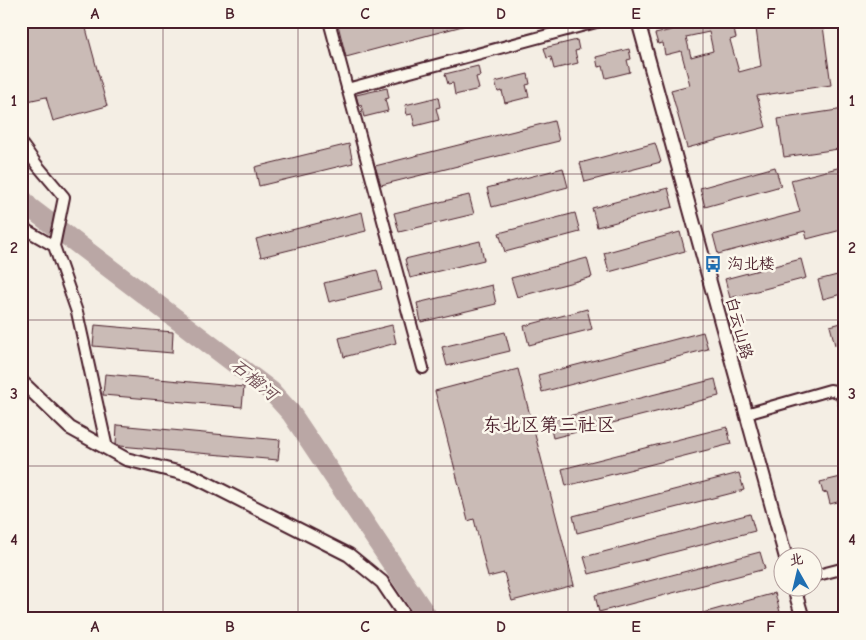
<svg xmlns="http://www.w3.org/2000/svg" width="866" height="640" font-family="'Comic Neue','LXGW WenKai TC',sans-serif">
	<style>
		.lines { fill: none; stroke-linecap: round; stroke-linejoin: round }
		.river { stroke: #baa7a5; stroke-width: 20 }
		.building { fill: #cabbb6; stroke: #4a1f2b; fill-rule: evenodd }
		.minor-casing { stroke: #4a1f2b; stroke-width: 14 }
		.tertiary-casing { stroke: #4a1f2b; stroke-width: 16 }
		.minor { stroke: #fbf7ec; stroke-width: 10 }
		.tertiary { stroke: #fbf7ec; stroke-width: 12 }
		.grid { fill: none; stroke: #4a1f2b; stroke-width: 1; stroke-opacity: 0.55 }
		.labels { text-anchor: middle; dominant-baseline: central; stroke-width: 5; stroke-linejoin: round; paint-order: stroke }
		.poi-label { font-size: 16px; fill: #4a1f2b; stroke: #fbf7ec; text-anchor: start }
		.street-label { font-size: 16px; fill: #4a1f2b; stroke: #fbf7ec }
		.water-label { font-size: 18px; font-style: italic; fill: #714f56; stroke: #fbf7ec }
		.quarter-label { font-size: 19px; fill: #4a1f2b; stroke: #fbf7ec }
		.neatline { fill: none; stroke: #4a1f2b; stroke-width: 2 }
		.grid-label { font-size: 16px; text-anchor: middle; font-weight: bold; fill: #4a1f2b }
	</style>
	<rect width="100%" height="100%" fill="#f4eee4"/>
	<filter id="ink" filterUnits="userSpaceOnUse"><feTurbulence type="fractalNoise" baseFrequency=".02" numOctaves="2"/><feDisplacementMap in="SourceGraphic" scale="10" xChannelSelector="R" yChannelSelector="G"/><feConvolveMatrix kernelMatrix="1 2 1 2 8 2 1 2 1" color-interpolation-filters="sRGB"/></filter>
	<g filter="url(#ink)">
		<g class="lines">
			<!-- river -->
			<path class="river" d="M21,197L29,207L271,391L291,413L429,619"/>
		</g>
		<!-- building -->
		<path class="building" d="M21,21H84L107,106L53,121L46,97L23,102L21,95Z
			M337,21H399L400,27L421,21H469L470,24L346,57Z
			M708,21H732L736,38L730,40L739,72L761,66L755,21H810V28L823,26L831,85L757,96L766,127L687,148L671,90L690,85L681,51L665,55L663,43L658,44L655,34ZM709,32L713,51L691,57L686,37Z
			M577,40L579,50L575,51L578,63L554,69L551,57L547,58L544,48Z
			M629,49L631,59L627,60L630,72L606,78L603,66L598,67L596,57Z
			M478,66L480,76L476,77L479,89L455,95L453,83L448,84L445,74Z
			M528,74L530,84L526,85L529,97L505,103L502,91L498,92L495,82Z
			M387,88L389,98L385,99L388,111L364,117L361,105L359,106L356,95Z
			M438,97L440,107L436,108L439,120L415,126L412,114L407,115L405,105Z
			M844,109L845,148L784,157L778,119Z
			M554,121L559,141L381,185L375,166Z
			M655,143L661,162L585,182L580,163Z
			M349,144L353,163L259,186L255,167Z
			M845,166V229L807,239L805,231L718,254L713,235L800,212L791,180Z
			M775,167L781,186L705,207L700,188Z
			M563,168L568,187L492,207L487,188Z
			M668,188L673,207L597,227L592,208Z
			M469,195L474,214L399,232L394,213Z
			M362,212L366,231L261,257L256,239Z
			M575,213L580,232L505,252L499,233Z
			M680,232L685,251L609,272L604,253Z
			M480,241L484,260L410,278L405,259Z
			M587,258L592,277L517,297L511,278Z
			M801,259L806,278L730,298L725,279Z
			M377,270L382,289L329,302L324,283Z
			M845,273V293L823,299L818,280Z
			M492,285L496,304L421,322L417,303Z
			M587,309L592,329L529,345L524,326Z
			M845,322V342L835,345L830,326Z
			M95,325L173,332L172,353L93,346Z
			M392,325L396,343L344,357L339,338Z
			M505,332L510,351L447,366L442,347Z
			M703,332L708,349L542,392L538,375Z
			M518,369L574,585L512,601L504,573L488,577L474,519L468,521L435,391Z
			M105,374L244,387L242,407L103,395Z
			M715,379L719,396L553,438L549,421Z
			M117,425L280,440L278,460L120,446L116,444Z
			M727,427L731,444L566,486L562,469Z
			M739,473L744,490L577,533L573,516Z
			M845,476V500L830,504L827,492L823,493L820,482Z
			M750,514L755,531L589,574L584,557Z
			M760,552L765,569L599,612L595,595Z
			M775,593L780,612L756,619H693L692,616Z"/>
		<g class="lines">
			<!-- minor casing -->
			<g class="minor-casing">
				<path id="minor" d="M329,21L423,368
					M347,89L600,21
					M21,143L37,165L64,197L54,246L77,312L107,448
					M21,225L28,231L54,246
					M746,414L830,390C840,391 842,395 845,405
					M814,576L845,568"/>
			</g>
			<!-- tertiary casing -->
			<g class="tertiary-casing">
				<path id="tertiary" d="M638,21L786,558
					M21,381L70,428L126,459L193,476L349,555L382,582L407,619
					M794,588L803,619"/>
			</g>
			<!-- minor -->
			<use href="#minor" class="minor"/>
			<!-- tertiary -->
			<use href="#tertiary" class="tertiary"/>
		</g>
	</g>
	<!-- grid -->
	<path class="grid" d="M163,21V619M298,21V619M433,21V619M568,21V619M703,21V619M21,174H845M21,320H845M21,466H845"/>
	<!-- icons -->
	<defs>
		<g id="bus-bare" transform="scale(1.35)"><path d="M-5-6H5V4H4V6H2V4H-2V6H-4V4H-5ZM-3.5-4V0h7V-4ZM-3.5 1.2v1.5H-2V1.2ZM2 1.2v1.5H3.5V1.2Z" fill="#1f6fb2" stroke="#fbf7ec" stroke-width="2.5" paint-order="stroke"/></g>
	</defs>
	<g fill-rule="evenodd">
		<use href="#bus-bare" x="713" y="264"/>
	</g>
	<g class="labels">
		<!-- poi labels -->
		<g class="poi-label">
			<text x="727" y="264">沟北楼</text>
		</g>
		<!-- street labels -->
		<g class="street-label">
			<text transform="translate(739 328) rotate(75)">白云山路</text>
		</g>
		<!-- water labels -->
		<g class="water-label">
			<text transform="translate(254 380) rotate(39)">石榴河</text>
		</g>
		<!-- quarter labels -->
		<g class="quarter-label">
			<text x="549" y="425">东北区第三社区</text>
		</g>
	</g>
	<!-- margin -->
	<rect width="866" height="640" fill="none" stroke="#fbf7ec" stroke-width="55"/>
	<!-- north arrow -->
	<g transform="translate(798 572) rotate(352)"><circle r="24" fill="#fbf7ec" stroke="#b4a19f"/>
	<path d="M0-4L9 19L0 12L-9 19Z" fill="#1f6fb2"/>
	<text y="-8" font-size="14" font-weight="bold" text-anchor="middle" fill="#4a1f2b">北</text>
	</g>
	<rect x="28" y="28" width="810" height="584" class="neatline"/>
	<g class="grid-label">
		<text x="95" y="19">A</text>
		<text x="230" y="19">B</text>
		<text x="365" y="19">C</text>
		<text x="501" y="19">D</text>
		<text x="636" y="19">E</text>
		<text x="771" y="19">F</text>
		<text x="14" y="106">1</text>
		<text x="852" y="106">1</text>
		<text x="14" y="253">2</text>
		<text x="852" y="253">2</text>
		<text x="14" y="399">3</text>
		<text x="852" y="399">3</text>
		<text x="14" y="545">4</text>
		<text x="852" y="545">4</text>
		<text x="95" y="632">A</text>
		<text x="230" y="632">B</text>
		<text x="365" y="632">C</text>
		<text x="501" y="632">D</text>
		<text x="636" y="632">E</text>
		<text x="771" y="632">F</text>
	</g>
</svg>
